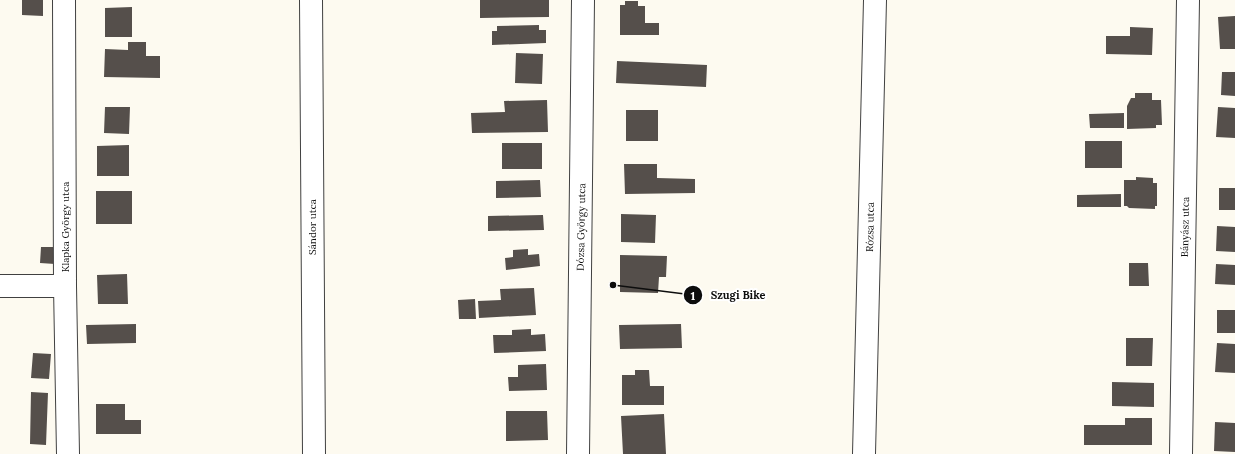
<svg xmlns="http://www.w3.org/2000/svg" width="1235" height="454" font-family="Lora,serif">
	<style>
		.building { fill: #554f4b }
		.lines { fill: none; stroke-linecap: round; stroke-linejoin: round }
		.minor-casing { stroke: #404040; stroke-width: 24 }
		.minor { stroke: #fff; stroke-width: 22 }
		.labels { text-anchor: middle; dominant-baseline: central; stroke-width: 4; stroke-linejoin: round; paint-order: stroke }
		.street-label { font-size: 10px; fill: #0d0d0d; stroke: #fff }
		.leader { fill: none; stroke: #0d0d0d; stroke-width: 1.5 }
		.callout-dot { fill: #0d0d0d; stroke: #fff; stroke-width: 1.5 }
		.mark-label { font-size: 12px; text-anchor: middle; font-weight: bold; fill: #fff }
		.callout-label { font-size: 11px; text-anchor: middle; font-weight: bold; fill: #0d0d0d; stroke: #fff; stroke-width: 4; stroke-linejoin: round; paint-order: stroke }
	</style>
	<rect width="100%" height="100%" fill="#fdfaf0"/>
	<!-- building -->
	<path class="building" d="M22,0H43V16L22,15Z
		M480,0H549V17L480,18Z
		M625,1H638V6H645V23H659V35H620V5H625Z
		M132,7V37H105V8Z
		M1235,16V49H1220L1218,17Z
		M539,25V30H546V43L492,45V31H497V26Z
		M1130,27L1153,28L1152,55L1106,54V36H1130Z
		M128,42H146V56H160V78L104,77L105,49L128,50Z
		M516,53L543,54L542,84L515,83Z
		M617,61L707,65L706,87L616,83Z
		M1222,72H1235V96L1221,95Z
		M1135,93H1152V100H1161L1162,125H1156V128L1127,129V106L1131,98H1135Z
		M547,100L548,132L472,133L471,113L505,112L504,101Z
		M105,107H130L129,134L104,133Z
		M1218,107L1235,108V138L1216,137Z
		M626,110H658V141H626Z
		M1124,113V128H1090L1089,114Z
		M1085,141H1122V168H1085Z
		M502,143H542V169H502Z
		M129,145V176H97V146Z
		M624,164H657V178L695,179V193L625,194Z
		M1136,177L1153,178V183H1157V206H1155V209L1129,208L1127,206H1124V180H1136Z
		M540,180L541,197L496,198V181Z
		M1219,188H1235V210H1219Z
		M96,191H132V224H96Z
		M1121,194V207H1077V195Z
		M621,214L656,215L655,243L621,242Z
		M543,215L544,230L488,231V216Z
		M1217,226L1235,227V252L1216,251Z
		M41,247H55V264L40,263Z
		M528,249V255L539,254L540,266L506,270L505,258L513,257V250Z
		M620,255L667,256L666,277H659L658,293L620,292Z
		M1129,263H1148L1149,286H1129Z
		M1216,264L1235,265V285L1215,284Z
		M127,274L128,304H98L97,275Z
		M534,288L536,315L479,318L478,301L501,300L500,289Z
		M475,299L476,319H459L458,300Z
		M1217,310H1235V333H1217Z
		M136,324V343L87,344L86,325Z
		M681,324L682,348L620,349L619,325Z
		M531,329V335L545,334L546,351L494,353L493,335H512V330Z
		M1126,338H1153L1152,366H1126Z
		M1217,343L1235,344V373L1215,372Z
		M33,353L51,354L49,379L31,378Z
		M546,364L547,390L509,391L508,377H518V365Z
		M635,370H649L650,386H664V405H622V375H635Z
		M1112,382L1154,383V407L1112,406Z
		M31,392L48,393L46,445L30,444Z
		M96,404H125V420H141V434H96Z
		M506,411H547L548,440L506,441Z
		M664,414L666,454H623L621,416Z
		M1125,418H1152V445H1084V425H1125Z
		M1215,422L1235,423V452L1214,451Z"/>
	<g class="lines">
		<!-- minor casing -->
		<g class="minor-casing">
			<path id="minor" d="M64,0L65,286L68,454
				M311,0L314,454
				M0,286H65
				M578,454L583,0
				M864,454L875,0
				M1181,454L1188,0"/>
		</g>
		<!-- minor -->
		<use href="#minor" class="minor"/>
	</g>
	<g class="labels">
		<!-- street labels -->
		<g class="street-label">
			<text transform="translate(65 227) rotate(-90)">Klapka György utca</text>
			<text transform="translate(312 227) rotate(-90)">Sándor utca</text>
			<text transform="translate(581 227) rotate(-89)">Dózsa György utca</text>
			<text transform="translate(870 227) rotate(-89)">Rózsa utca</text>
			<text transform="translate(1185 227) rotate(-89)">Bányász utca</text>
		</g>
	</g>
	<!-- callouts -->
	<path class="leader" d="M613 285L693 295"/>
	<g class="callout-dot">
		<circle cx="613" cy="285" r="4"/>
		<circle cx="693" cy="295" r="10"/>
	</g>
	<g class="mark-label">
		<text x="693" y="300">1</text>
	</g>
	<g class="callout-label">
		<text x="738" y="299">Szugi Bike</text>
	</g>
</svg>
